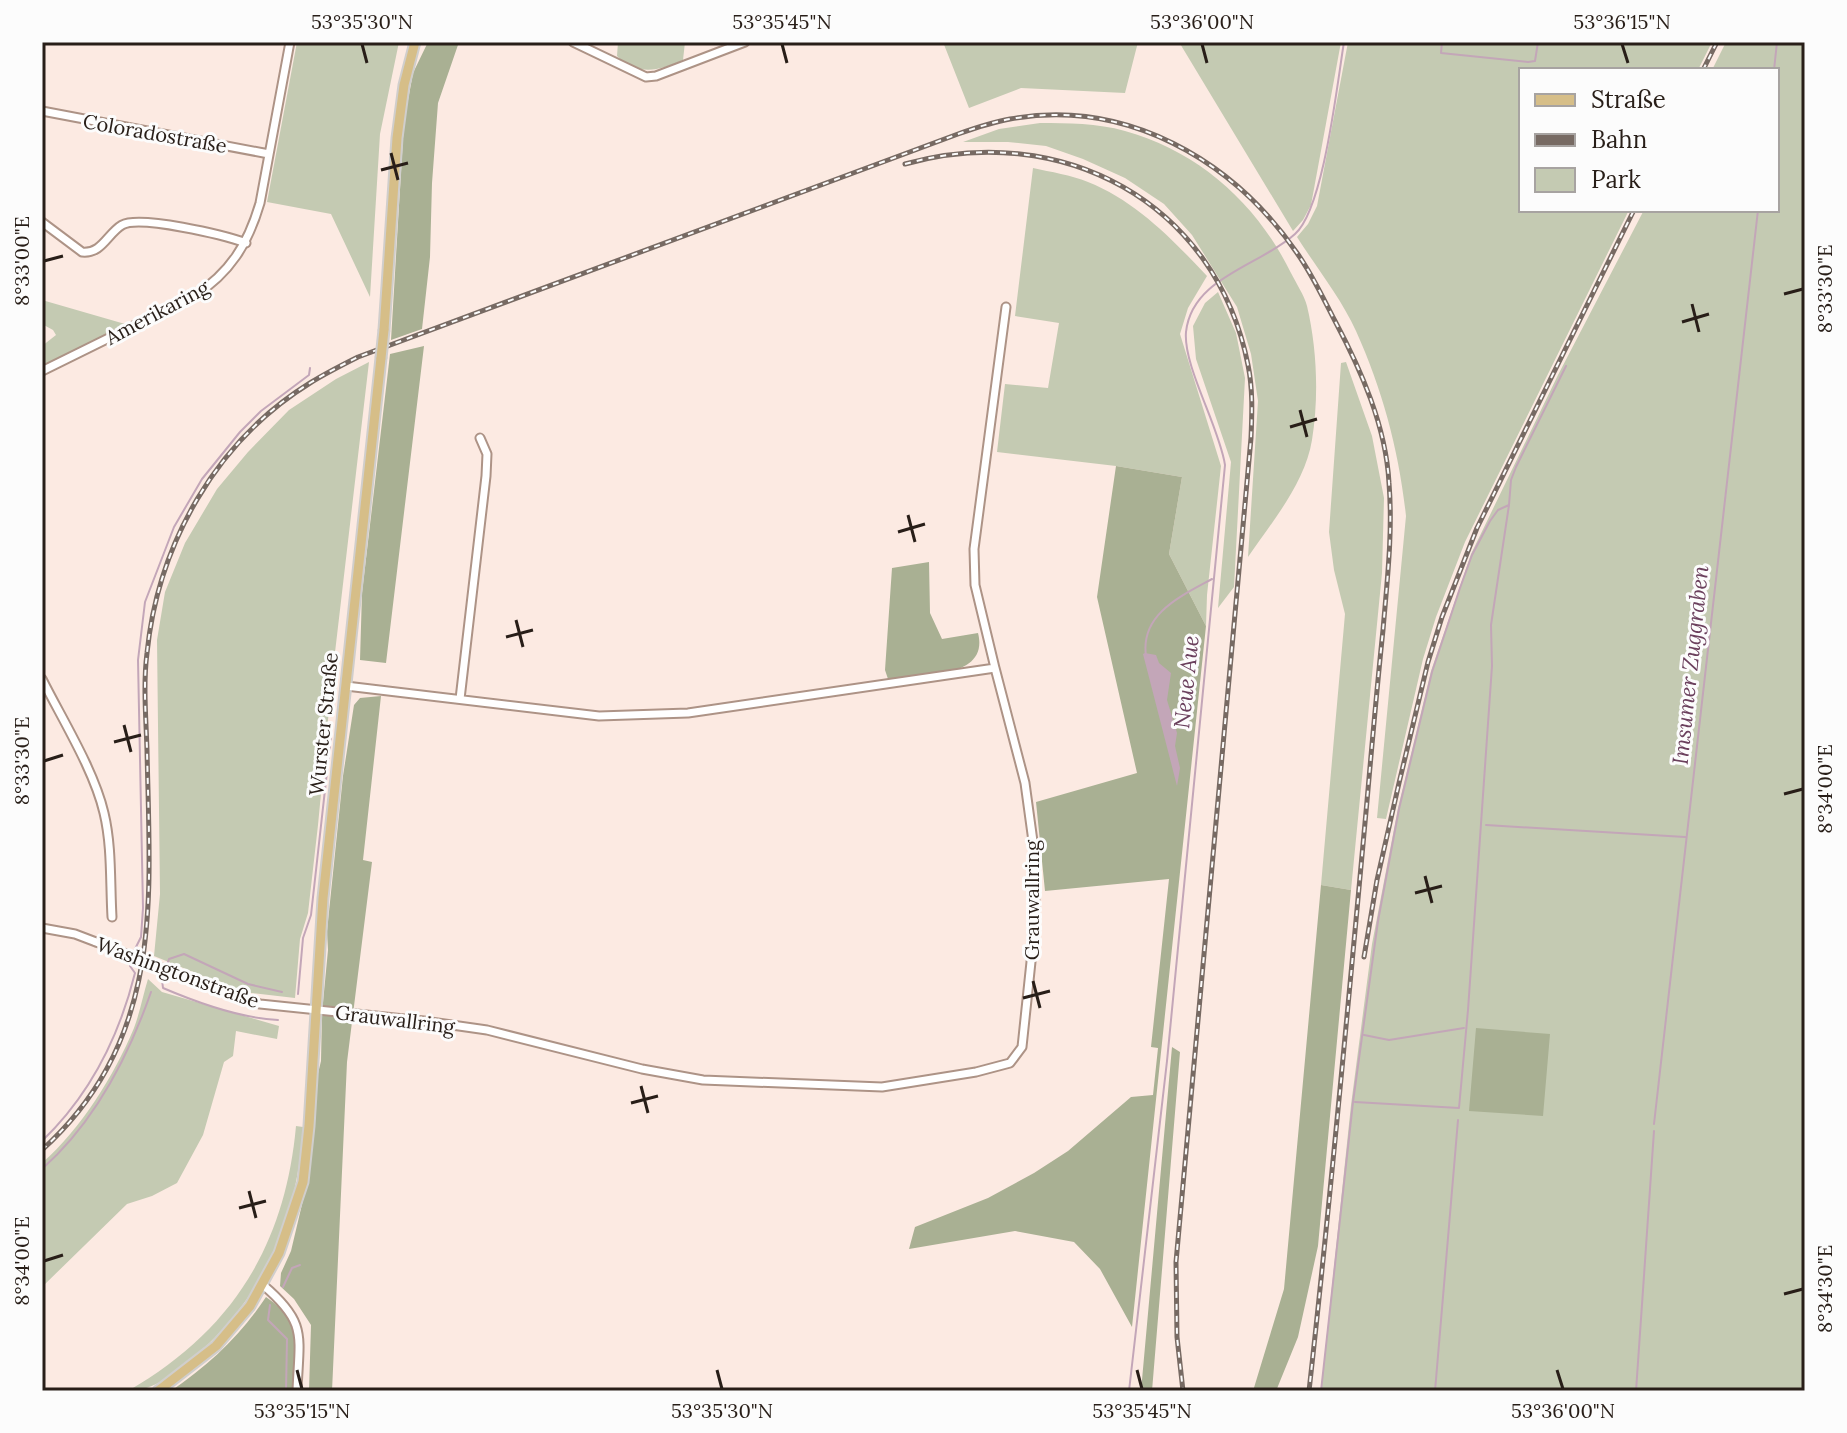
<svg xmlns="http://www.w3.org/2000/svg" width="1847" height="1433" font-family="Lora,serif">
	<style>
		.green { fill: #c4cab2 }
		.forest { fill: #a9b093 }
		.water { fill: #c3a6b8 }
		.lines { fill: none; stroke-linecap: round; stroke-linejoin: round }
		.stream { stroke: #c3a6b8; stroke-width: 2 }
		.minor-casing { stroke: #ad9386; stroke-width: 11 }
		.major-casing { stroke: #d0cecc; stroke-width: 13 }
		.minor { stroke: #fff; stroke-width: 7 }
		.major { stroke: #d6be88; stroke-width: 9 }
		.rail-casing { stroke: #776a63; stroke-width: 5 }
		.rail { stroke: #fcfcfc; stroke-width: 2; stroke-dasharray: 6; stroke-linecap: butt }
		.minor-bridge-casing { stroke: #ad9386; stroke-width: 11; stroke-linecap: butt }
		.major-bridge-casing { stroke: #d0cecc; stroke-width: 13; stroke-linecap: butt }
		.minor-bridge { stroke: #fff; stroke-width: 7 }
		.major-bridge { stroke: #d6be88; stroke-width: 9 }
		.ticks { fill: none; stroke: #281e18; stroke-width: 3 }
		.labels { text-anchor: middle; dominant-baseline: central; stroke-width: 6; stroke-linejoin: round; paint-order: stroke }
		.street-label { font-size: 20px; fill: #281e18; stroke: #fcfcfc }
		.water-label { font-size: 22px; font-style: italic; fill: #6b405d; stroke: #fcfcfc }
		.neatline { fill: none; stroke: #281e18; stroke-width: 3 }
		.ticks-label { font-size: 20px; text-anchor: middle; fill: #281e18 }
	</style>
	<rect width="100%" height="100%" fill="#fceae2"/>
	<!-- green -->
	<path class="green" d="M297,42H399L380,134L370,297L331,214L267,202Z
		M618,42H685L683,60C659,71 637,76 617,56Z
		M943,42H1138L1125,93L1021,88L969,108Z
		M1179,42H1341L1311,205L1303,220L1293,231Z
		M1348,42H1712L1698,70H1521V210H1629L1465,542L1436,617L1423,659L1386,819L1377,818L1406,516C1399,451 1383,391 1356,331C1341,298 1316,267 1297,237L1308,224L1317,206Z
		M1726,42H1805V1391H1321L1351,1105L1372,944L1398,808L1431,671L1471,554L1558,375L1644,210H1777V70H1712Z
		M1040,123C1068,123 1097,123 1125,131C1200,152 1257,204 1291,273C1296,283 1304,295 1307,306C1317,348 1319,397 1312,440C1305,483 1272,522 1248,557L1258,401L1251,354L1237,307L1192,235L1164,204L1125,178L1083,159L1046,146L1008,142H963L999,129Z
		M1033,168C1051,172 1071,175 1088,182C1136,201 1173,240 1207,276L1188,308L1180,334L1221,466L1207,595L1206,626L1169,554L1182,477L1116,466L997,452L1005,384L1048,388L1059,323L1015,316Z
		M1218,292L1236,333L1245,378L1234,587L1218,608L1231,462L1196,359L1193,326L1205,303Z
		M42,300L125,324L42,367V346L56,335L53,330L42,324Z
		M369,362L332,678L318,825L308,913L300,939L295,998L242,992L154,956L160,894L157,640L165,592L185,543L217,489L248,452L289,410L336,379Z
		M1346,362L1372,436L1384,498L1382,573L1351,890L1321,885L1345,614L1334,570L1329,532L1341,363Z
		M148,979L162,992L279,1026L277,1039L236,1031L233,1056L224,1062L203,1135L177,1183L152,1196L127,1204L42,1287V1163C81,1129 114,1076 134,1028C140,1012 143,995 148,979Z
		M296,1126L303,1127C297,1221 266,1292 197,1355C178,1372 154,1391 128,1391C232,1331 285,1246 296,1126Z"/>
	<!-- forest -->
	<path class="forest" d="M428,42H459L438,103L432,183L430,257L422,329L391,340L404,122L413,73Z
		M424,346L386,663L360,660L362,593L390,354Z
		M1116,466L1182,477L1169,554L1206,626L1132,1327L1100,1269L1074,1242L1015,1231L909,1249L915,1227L988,1198L1034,1173L1068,1151L1131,1097L1153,1095L1158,1048L1151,1047L1169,879L1045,891L1036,802L1137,773L1097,597Z
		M929,562L930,613L942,639L978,633C990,680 918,675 888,679L885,670L892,568Z
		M381,696L363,860L372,862L347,1062L332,1391H309L311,1325L294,1299L280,1286L281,1273L291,1251L308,1179L314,1090L321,1061L322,1013L328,950L327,931L343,776L354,705L360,698Z
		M1321,885L1351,890L1318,1246L1298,1337L1276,1391H1253L1284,1289Z
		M1476,1028L1550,1034L1543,1116L1469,1111Z
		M1172,1047L1180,1052L1152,1391H1141Z
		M266,1297C305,1323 296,1349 294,1391H171C209,1365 241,1335 266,1297Z"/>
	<!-- water -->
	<path class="water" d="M1145,653L1156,655L1159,663L1171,673L1167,700L1177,733L1175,746L1180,768L1177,786L1143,654Z"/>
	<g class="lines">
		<!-- stream -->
		<path class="stream" d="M1442,42L1441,53L1528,62L1535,61L1538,42
			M1774,70L1777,42
			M1146,656C1140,614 1181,596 1212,579
			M1486,825L1685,837
			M133,953L141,937L143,908L138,660L145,602L174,527L202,479L240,432L261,411L309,375L310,368
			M298,994L303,938L311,915L331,736
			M278,1020C240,1018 198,1003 163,988L162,980L169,959L184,954L248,984L282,992
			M1364,1035L1389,1040L1464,1028
			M1355,1102L1459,1108L1468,1010L1492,666L1491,625L1509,505
			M1654,1124L1758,210
			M42,1141C90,1095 119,1037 135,973L130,966L132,959
			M42,1169C95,1122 128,1058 151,992
			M283,1287L292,1268L300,1265
			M270,1305L268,1320L287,1339L286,1391
			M1129,1391L1167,1061L1225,465C1219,426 1183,366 1186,332C1192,277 1260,266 1295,234C1324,208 1337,84 1344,42
			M1321,1391L1353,1102L1378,921L1399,809L1432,672L1460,588L1472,555L1490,521L1498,510L1509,505L1511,480L1516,467L1566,366
			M1435,1391L1458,1120
			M1636,1391L1654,1131"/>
		<!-- minor casing -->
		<g class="minor-casing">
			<path id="minor" d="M573,42L646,77L656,76L745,42
				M42,111L269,154
				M42,222L82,252C102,254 107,234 122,225C140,215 224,235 246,243
				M42,371L194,296C230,273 248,244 260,203L290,42
				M995,668L975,585L974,549L1006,307
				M42,679C62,719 94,770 104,813C112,846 110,882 112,917
				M460,699L486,476L487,454L480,438
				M42,928L75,934L96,942
				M177,974L260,1004L424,1021L487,1030L642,1069L703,1080L882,1087L976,1072L1010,1063L1022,1047L1035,924V856L1025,783L995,668L688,713L599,716L346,686
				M263,1285C308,1323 299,1336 297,1391"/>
		</g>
		<!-- major casing -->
		<g class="major-casing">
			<path id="major" d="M384,330L397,138L404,85L415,42
				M158,1391L216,1346L250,1306L279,1253L303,1182L309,1126L323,898L381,358"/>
		</g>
		<!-- minor -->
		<use href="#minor" class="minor"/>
		<!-- major -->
		<use href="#major" class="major"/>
		<!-- rail casing -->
		<g class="rail-casing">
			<path id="rail" d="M1703,70L1717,42
				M905,164C1061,120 1216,202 1248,365C1253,389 1252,414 1251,438L1176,1262L1177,1337L1183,1391
				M1364,957L1377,880L1399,783L1428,662L1442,617L1477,528L1634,210
				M42,1150C165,1038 150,900 147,750C146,718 143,685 147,653C158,544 216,441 310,383C326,373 342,365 358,357L958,134C975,128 993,122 1010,119C1126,98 1233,160 1297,253C1312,274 1323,298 1335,321C1361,370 1386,426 1389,483C1393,532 1387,582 1383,630C1377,687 1372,744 1367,801C1349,998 1331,1195 1309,1391"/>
		</g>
		<!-- rail -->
		<use href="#rail" class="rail"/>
		<!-- minor-bridge casing -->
		<g class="minor-bridge-casing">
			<path id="minor-bridge" d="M96,942L177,974"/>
		</g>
		<!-- major-bridge casing -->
		<g class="major-bridge-casing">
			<path id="major-bridge" d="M381,358L384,330"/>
		</g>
		<!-- minor-bridge -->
		<use href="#minor-bridge" class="minor-bridge"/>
		<!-- major-bridge -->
		<use href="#major-bridge" class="major-bridge"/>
	</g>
	<!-- ticks -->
	<path class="ticks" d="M362,44L367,63M782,44L787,63M1202,44L1207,63M1622,44L1628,63M391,153L398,180M381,170L408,163M44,261L63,256M1784,294L1803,289M1692,304L1699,332M1682,322L1709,314M1300,410L1307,437M1290,427L1317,419M908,515L915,542M898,532L925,524M516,620L523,647M506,637L533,630M124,725L131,752M114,742L141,735M44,761L63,755M1784,794L1803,789M1425,876L1432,903M1415,893L1442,886M1033,981L1040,1008M1023,998L1050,991M641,1086L648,1113M631,1103L658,1096M249,1191L256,1218M239,1208L266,1201M44,1261L63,1255M1784,1294L1803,1289M297,1370L302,1389M717,1370L722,1389M1137,1370L1142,1389M1557,1370L1563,1389"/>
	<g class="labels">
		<!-- street labels -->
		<g class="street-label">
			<text transform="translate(155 133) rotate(10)">Coloradostraße</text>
			<text transform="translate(157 312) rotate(-28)">Amerikaring</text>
			<text transform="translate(323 724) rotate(-84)">Wurster Straße</text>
			<text transform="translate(1031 900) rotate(-90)">Grauwallring</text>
			<text transform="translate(178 972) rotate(20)">Washingtonstraße</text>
			<text transform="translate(395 1019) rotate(7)">Grauwallring</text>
		</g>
		<!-- water labels -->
		<g class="water-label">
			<text transform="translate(1690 665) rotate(-84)">Imsumer Zuggraben</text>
			<text transform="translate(1186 682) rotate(-84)">Neue Aue</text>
		</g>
	</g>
	<!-- border -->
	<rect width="1847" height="1433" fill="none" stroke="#fcfcfc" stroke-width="88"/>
	<!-- legend -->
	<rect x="1519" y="68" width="260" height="144" fill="#fcfcfc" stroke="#a7a3a1" stroke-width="2"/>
	<rect x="1535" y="94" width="40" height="12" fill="#d6be88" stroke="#a7a3a1" stroke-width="2"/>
	<text x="1591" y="108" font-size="24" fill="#281e18">Straße</text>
	<rect x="1535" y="134" width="40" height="12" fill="#776a63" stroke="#a7a3a1" stroke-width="2"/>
	<text x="1591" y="148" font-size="24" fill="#281e18">Bahn</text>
	<rect x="1535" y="168" width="40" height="24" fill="#c4cab2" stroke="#a7a3a1" stroke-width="2"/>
	<text x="1591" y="188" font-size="24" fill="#281e18">Park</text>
	<rect x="44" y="44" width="1759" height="1345" class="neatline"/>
	<g class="ticks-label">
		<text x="362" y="29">53°35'30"N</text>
		<text x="782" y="29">53°35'45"N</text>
		<text x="1202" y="29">53°36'00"N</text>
		<text x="1622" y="29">53°36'15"N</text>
		<text transform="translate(22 261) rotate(-90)" y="7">8°33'00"E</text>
		<text transform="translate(1825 289) rotate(-90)" y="7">8°33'30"E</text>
		<text transform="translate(22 761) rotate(-90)" y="7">8°33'30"E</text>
		<text transform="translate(1825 789) rotate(-90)" y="7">8°34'00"E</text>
		<text transform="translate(22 1261) rotate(-90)" y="7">8°34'00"E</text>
		<text transform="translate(1825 1289) rotate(-90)" y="7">8°34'30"E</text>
		<text x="302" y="1418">53°35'15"N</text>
		<text x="722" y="1418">53°35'30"N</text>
		<text x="1142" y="1418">53°35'45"N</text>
		<text x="1563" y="1418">53°36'00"N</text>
	</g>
</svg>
